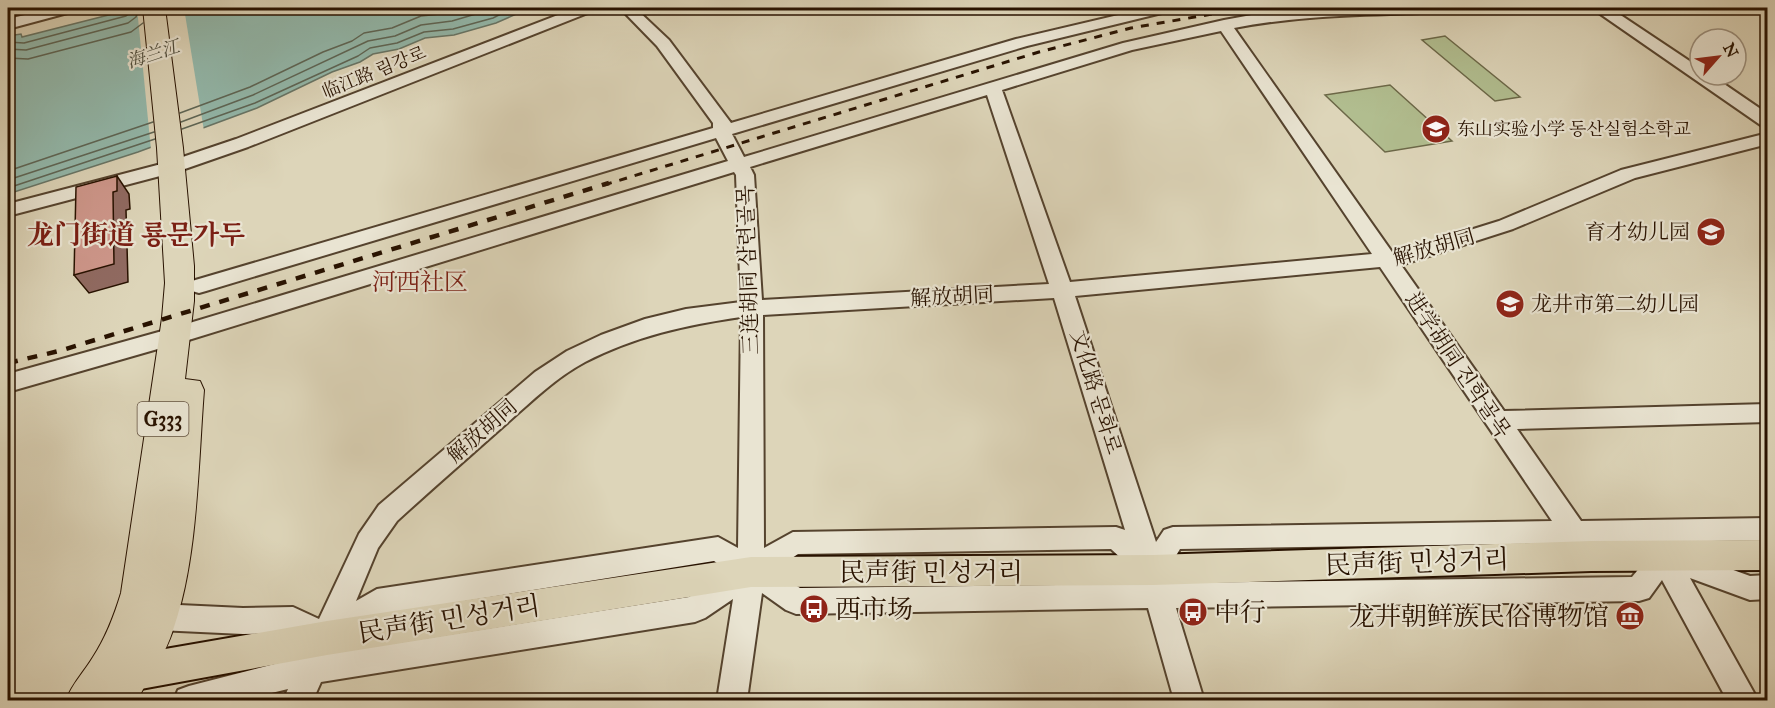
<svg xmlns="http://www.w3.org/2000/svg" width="1775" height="708" font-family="'IM FELL Great Primer','Noto Serif SC','Noto Serif KR',serif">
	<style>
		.green { fill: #b1bd8f; stroke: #6c6848; stroke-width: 1.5 }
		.water { fill: #93b9ac; stroke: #687667; stroke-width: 1.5 }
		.pier { fill: #ddd5b9 }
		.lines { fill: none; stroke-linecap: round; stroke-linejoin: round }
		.shore { stroke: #5e6656; stroke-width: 1.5 }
		.minor-casing { stroke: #55432e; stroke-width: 4 }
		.major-casing { stroke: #281200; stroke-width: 4 }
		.highway-casing { stroke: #281200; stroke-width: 2 }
		.minor { fill: #e9e4d2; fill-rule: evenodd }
		.major { fill: #ddd5b9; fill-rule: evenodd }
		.highway { fill: #ddd5b9; fill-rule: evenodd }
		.rail-far1 { stroke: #281200; stroke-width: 3; stroke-dasharray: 8 8; stroke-linecap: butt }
		.rail { stroke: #281200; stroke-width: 4.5; stroke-dasharray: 10 10; stroke-linecap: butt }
		.wall { fill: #b18278; stroke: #281200; stroke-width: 1.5 }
		.shaded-wall { fill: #906a61; stroke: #281200; stroke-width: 1.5 }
		.building { fill: #ce978b; stroke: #281200; stroke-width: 1.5 }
		.labels { text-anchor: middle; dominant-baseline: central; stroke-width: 4.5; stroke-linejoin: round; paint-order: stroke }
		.far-water-label { font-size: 18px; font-style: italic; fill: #4d4c3c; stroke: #e9e4d2 }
		.far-street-label { font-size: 18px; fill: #281200; stroke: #e9e4d2 }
		.far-poi-label { font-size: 18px; fill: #281200; stroke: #e9e4d2; text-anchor: start }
		.shield { fill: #e9e4d2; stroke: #62513f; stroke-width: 1.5 }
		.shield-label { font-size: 20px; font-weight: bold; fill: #281200 }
		.poi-label { font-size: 21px; fill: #281200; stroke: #e9e4d2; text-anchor: end }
		.street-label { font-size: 21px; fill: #281200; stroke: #e9e4d2 }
		.quarter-label { font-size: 24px; fill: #7a1f14; stroke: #e9e4d2 }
		.near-street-label { font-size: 26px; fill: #281200; stroke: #e9e4d2 }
		.near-poi-label { font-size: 26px; fill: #281200; stroke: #e9e4d2; text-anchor: start }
		.district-label { font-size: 27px; font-weight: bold; fill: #7a1f14; stroke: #e9e4d2 }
	</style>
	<rect width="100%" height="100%" fill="#ddd5b9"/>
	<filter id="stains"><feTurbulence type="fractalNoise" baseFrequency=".00333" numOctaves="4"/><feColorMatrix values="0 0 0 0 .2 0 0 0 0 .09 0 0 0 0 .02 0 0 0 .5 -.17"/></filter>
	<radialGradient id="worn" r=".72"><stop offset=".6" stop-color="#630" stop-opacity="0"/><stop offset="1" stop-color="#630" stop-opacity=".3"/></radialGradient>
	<!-- green -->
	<path class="green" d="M1445,36L1520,97L1495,101L1422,40Z
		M1390,85L1452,141L1385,152L1325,95Z"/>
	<!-- water -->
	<path class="water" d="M136,8H530L496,23L454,35L425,38L399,49L373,54L360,62L332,72L257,108L138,152L8,194V36L21,34L22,37Z"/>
	<!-- pier -->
	<path class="pier" d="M137,8H184L204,131L151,150Z"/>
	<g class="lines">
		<!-- shore -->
		<path class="shore" d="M8,42L24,43L126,16L130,13L131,8
			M8,49L26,50L128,23L136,17L139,8
			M8,58L28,59L131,32L143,23
			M180,113L250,87L323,52L352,41L364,33L392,28L421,16L450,13L468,8
			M181,122L253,95L368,41L395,36L421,25L452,21L496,8
			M182,129L255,103L358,56L370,48L397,43L424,32L453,29L493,18L513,8
			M8,171L153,122
			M8,180L154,132
			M8,188L155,139"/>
		<!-- minor casing -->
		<g class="minor-casing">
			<path id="minor" d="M54,8H78L75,11L8,29V19Z
				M576,8H596L593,11L248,147L179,171L8,216V204L165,163L236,139Z
				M620,8H635L669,40L731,123L1016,39L1148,8H1173L1170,11L1027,46L732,134L744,157L1123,43L1224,20L1257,14L1329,8H1427L1425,11L1420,13C1358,15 1295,16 1234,28L1392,252L1403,251L1499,221L1621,170L1768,133V144L1635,178L1513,229L1401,265L1504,411L1768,404V422L1517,429L1581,521L1768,518V540L1597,543L1604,556L1600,564C1580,572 1577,558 1567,543L1180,549L1165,574L1168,583L1632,577L1655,549L1664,545L1750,576L1768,575V599L1750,600L1690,578L1758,700H1727L1662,580L1649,598L1639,601L1176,608L1204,700H1174L1148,608L796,614L786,610L762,593L747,700H717L733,599L705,618L695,622L321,682L313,700H283L288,689L242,700H174L178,690L189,686L302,657L309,643L290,633L243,634L158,630L148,626L144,617L148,608L158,604L243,608L293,607L319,619L359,534L379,505L535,372L567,351L601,335L645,319L686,309L741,302L736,175L734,172L182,342L8,392V374L173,328L728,161L716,138L206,291L199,293L192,291L188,286L192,281L713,128V123L657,46ZM1221,31L1372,254L1070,282L1002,90L1132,50ZM987,95L1049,284L762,300L754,175L750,167ZM1380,267L1552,521L1173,527L1164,530L1156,542L1075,296ZM1054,298L1125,530L1116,527L793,532L764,548L763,315ZM741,317L738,548L718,537L377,589L356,601L378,548L397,521C433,488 470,456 506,424C531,402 555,378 585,362C635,336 686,325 741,317ZM1111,549L1138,574L1141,584L800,588L773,571L798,554ZM714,561L729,571L689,597L333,653L338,645L383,614Z
				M1594,8H1610L1700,68V75H1711L1768,114V127L1762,126L1596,11Z"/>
		</g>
		<!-- major casing -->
		<g class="major-casing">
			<path id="major" d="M1768,540V570L1591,571L1153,585L751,587L327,655L119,693L106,688L100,675L106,662L119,657L327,621L751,557L1153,555L1591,541Z"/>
		</g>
		<!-- highway casing -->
		<g class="highway-casing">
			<path id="highway" d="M143,8H165L183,148L194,266V301L185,379L200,381L204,390C198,466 198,559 173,630C166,653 151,674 140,695L126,700L114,696L112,700H66C72,684 84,672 93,657C106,637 114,616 121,593L162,318L165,283L157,148Z"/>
		</g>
		<!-- minor -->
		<use href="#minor" class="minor"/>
		<!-- major -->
		<use href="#major" class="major"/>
		<!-- highway -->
		<use href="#highway" class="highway"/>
		<!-- rail-far1 -->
		<path class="rail-far1" d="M604,185L1039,52L1131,28L1247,8"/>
		<!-- rail -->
		<path class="rail" d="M8,363L59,351L609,183"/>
	</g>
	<!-- wall -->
	<path class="wall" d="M1767,40V47L1764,45Z"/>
	<!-- shaded-wall -->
	<path class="shaded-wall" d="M117,176L129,194L130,209L126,210L128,282L89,293L74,275L113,192Z"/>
	<!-- building -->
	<path class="building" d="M117,176V191L113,192L114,264L74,275L76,187Z"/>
	<!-- icons -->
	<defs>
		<g id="school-disc" transform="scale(1.5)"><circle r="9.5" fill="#8f2418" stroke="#e9e4d2"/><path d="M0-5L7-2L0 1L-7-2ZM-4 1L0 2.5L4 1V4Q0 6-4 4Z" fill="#fff"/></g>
		<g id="bus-disc" transform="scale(1.5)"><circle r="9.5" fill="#8f2418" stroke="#e9e4d2"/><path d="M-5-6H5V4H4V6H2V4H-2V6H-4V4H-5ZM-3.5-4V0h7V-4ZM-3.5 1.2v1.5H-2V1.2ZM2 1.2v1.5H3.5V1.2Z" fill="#fff"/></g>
		<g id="museum-disc" transform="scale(1.5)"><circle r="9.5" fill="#8f2418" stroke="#e9e4d2"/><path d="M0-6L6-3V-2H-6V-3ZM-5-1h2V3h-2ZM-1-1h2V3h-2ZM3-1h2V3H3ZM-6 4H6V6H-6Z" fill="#fff"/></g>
	</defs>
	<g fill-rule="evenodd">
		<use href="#school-disc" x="1436" y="129"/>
		<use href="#school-disc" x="1711" y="232"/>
		<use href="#school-disc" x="1510" y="304"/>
		<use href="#bus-disc" x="814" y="609"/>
		<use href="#bus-disc" x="1193" y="612"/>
		<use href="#museum-disc" x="1630" y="616"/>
	</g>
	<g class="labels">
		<!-- far-water labels -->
		<g class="far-water-label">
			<text transform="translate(153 54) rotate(-18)">海兰江</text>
		</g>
		<!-- far-street labels -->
		<g class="far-street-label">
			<text transform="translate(374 72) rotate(-22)">临江路 림강로</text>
		</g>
		<!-- far-poi labels -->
		<g class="far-poi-label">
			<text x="1457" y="129">东山实验小学 동산실험소학교</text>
		</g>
		<!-- shield labels -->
		<rect class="shield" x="137.5" y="402" width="51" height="34" rx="4.5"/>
		<g class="shield-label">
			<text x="163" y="419">G333</text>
		</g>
		<!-- poi labels -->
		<g class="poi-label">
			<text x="1690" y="232">育才幼儿园</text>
			<text x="1531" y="304" text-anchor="start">龙井市第二幼儿园</text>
		</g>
		<!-- street labels -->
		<g class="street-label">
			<text transform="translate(1434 247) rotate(-16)">解放胡同</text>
			<text transform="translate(748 270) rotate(-92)">三连胡同 삼련골목</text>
			<text transform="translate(952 296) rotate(-3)">解放胡同</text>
			<text transform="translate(1458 365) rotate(56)">进学胡同 진학골목</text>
			<text transform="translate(1096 392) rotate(73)">文化路 문화로</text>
			<text transform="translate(482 431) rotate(-41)">解放胡同</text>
		</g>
		<!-- quarter labels -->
		<g class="quarter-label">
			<text x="420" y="282">河西社区</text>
		</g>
		<!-- near-street labels -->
		<g class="near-street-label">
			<text transform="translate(1417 562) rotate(-2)">民声街 민성거리</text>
			<text x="931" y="572">民声街 민성거리</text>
			<text transform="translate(449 619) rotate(-9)">民声街 민성거리</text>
		</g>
		<!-- near-poi labels -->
		<g class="near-poi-label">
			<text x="835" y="609">西市场</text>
			<text x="1214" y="612">中行</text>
			<text x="1609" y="616" text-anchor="end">龙井朝鲜族民俗博物馆</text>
		</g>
		<!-- district labels -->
		<g class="district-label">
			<text x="136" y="234">龙门街道 룡문가두</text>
		</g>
	</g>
	<!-- margin -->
	<rect width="1775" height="708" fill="none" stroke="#ddd5b9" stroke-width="30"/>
	<rect x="9" y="9" width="1757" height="690" fill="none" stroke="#281200" stroke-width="3"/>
	<rect x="15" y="15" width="1745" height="678" fill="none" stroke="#281200" stroke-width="1.5"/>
	<!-- north arrow -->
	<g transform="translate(1718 57) rotate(62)"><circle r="28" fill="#e9e4d2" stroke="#9c907e" stroke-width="1.5"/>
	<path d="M0-4.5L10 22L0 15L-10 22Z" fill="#8f2418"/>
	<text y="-9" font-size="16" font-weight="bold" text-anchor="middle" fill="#281200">N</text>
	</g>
	<rect width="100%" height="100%" filter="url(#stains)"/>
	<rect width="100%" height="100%" fill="url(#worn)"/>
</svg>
